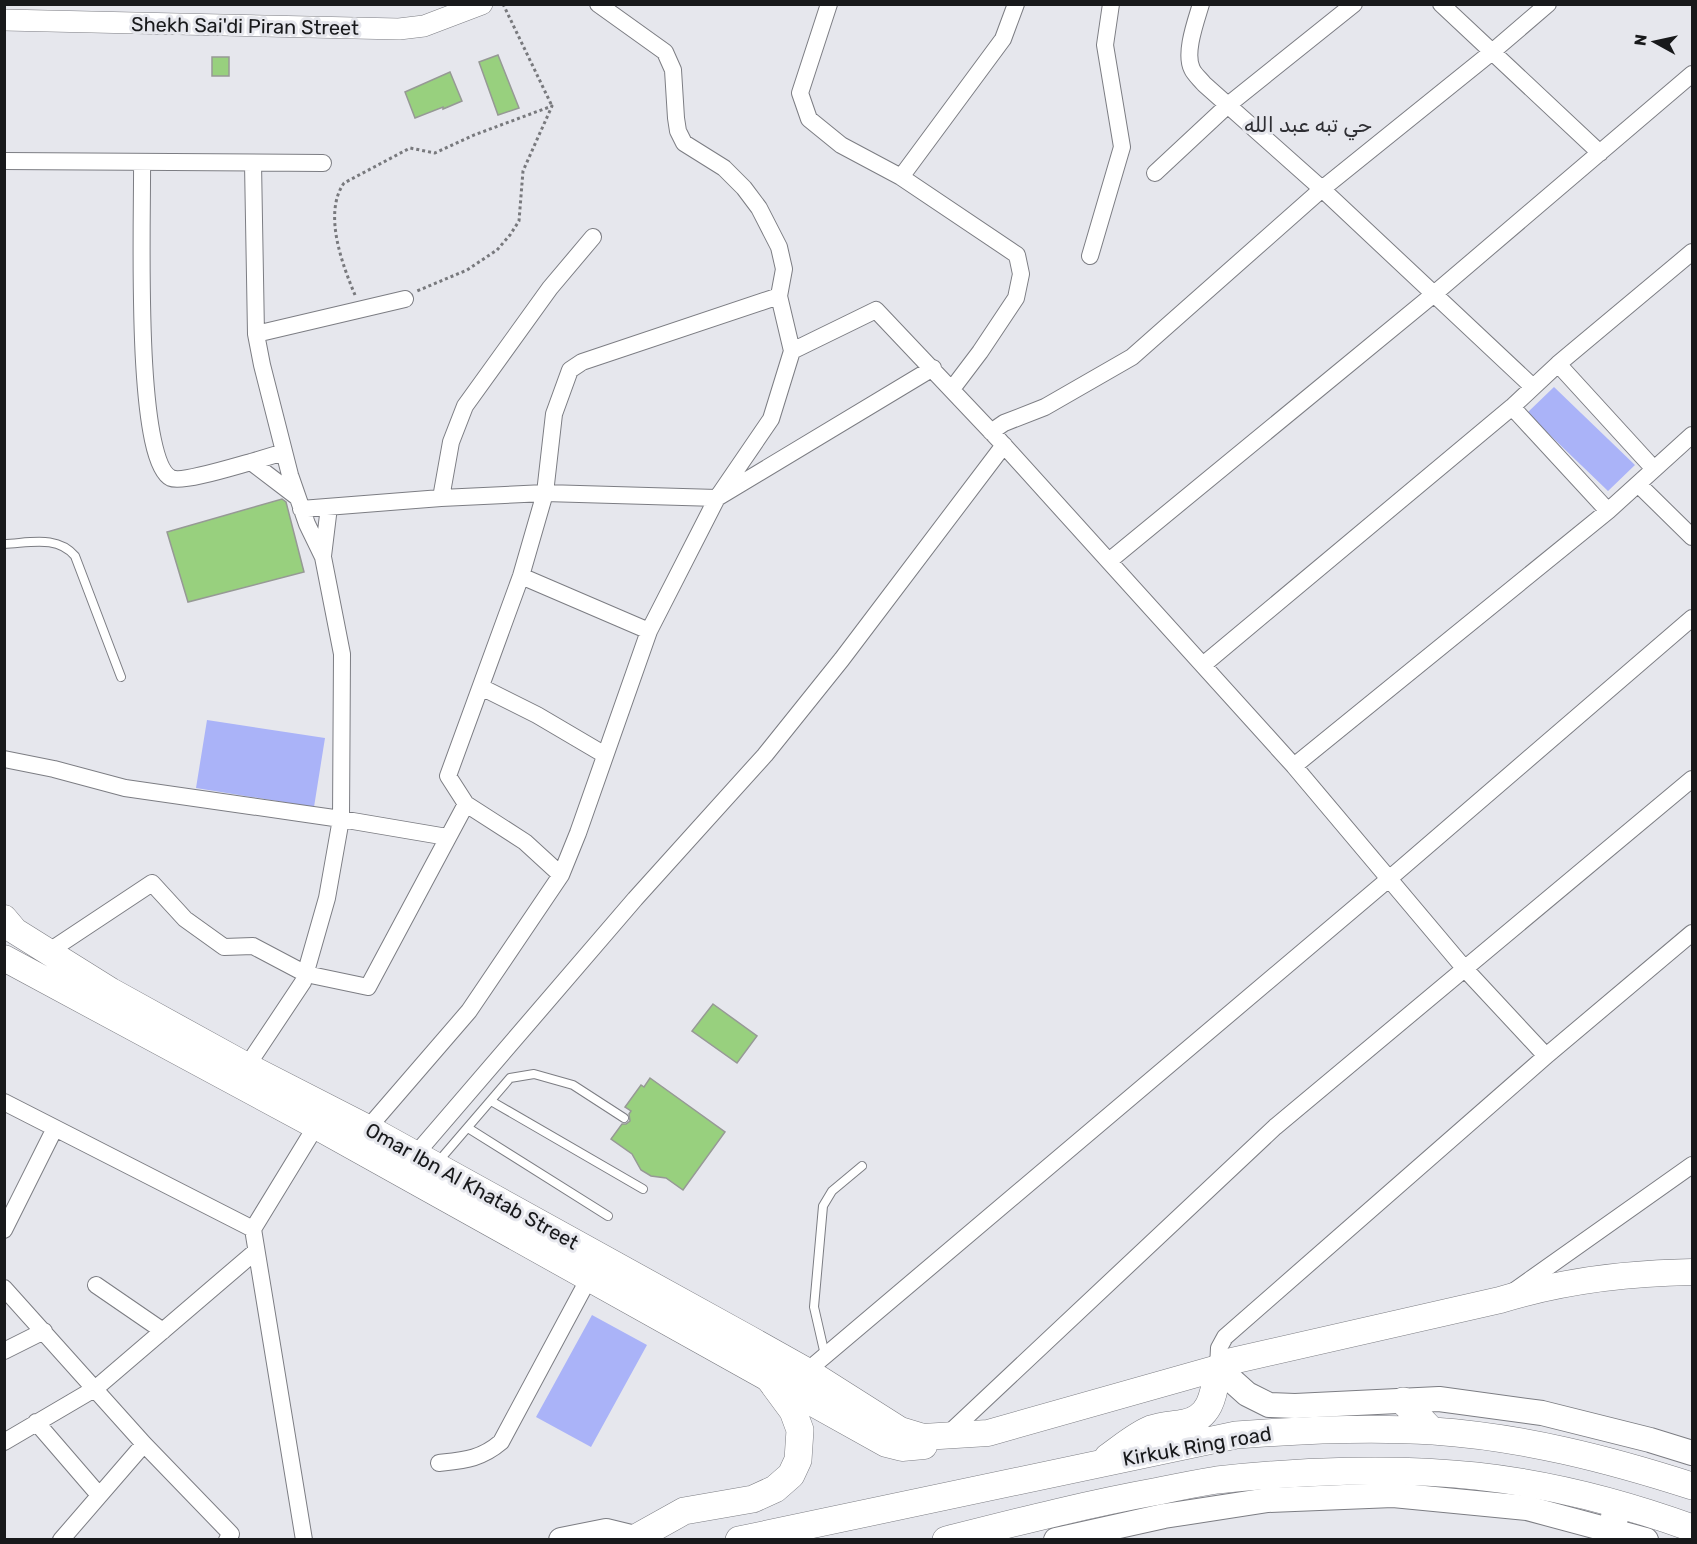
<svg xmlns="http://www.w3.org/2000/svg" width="1697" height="1544" font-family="Rubik,Cairo,sans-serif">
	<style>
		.green { fill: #aab3f8 }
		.building { fill: #98d07e; stroke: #969995; stroke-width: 1.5 }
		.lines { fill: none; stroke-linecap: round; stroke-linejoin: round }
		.service-casing { stroke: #7c7d83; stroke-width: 10 }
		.minor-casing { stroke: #7c7d83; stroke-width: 18 }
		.tertiary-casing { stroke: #7c7d83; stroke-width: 22 }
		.secondary-casing { stroke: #7c7d83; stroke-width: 26 }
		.primary-casing { stroke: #7c7d83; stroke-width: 27 }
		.trunk-casing { stroke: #7c7d83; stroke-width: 28 }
		.path { stroke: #78797d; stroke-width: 3; stroke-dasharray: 3 3; stroke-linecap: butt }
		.service { stroke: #fff; stroke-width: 8 }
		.minor { stroke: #fff; stroke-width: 16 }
		.tertiary { stroke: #fff; stroke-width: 21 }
		.secondary { stroke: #fff; stroke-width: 24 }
		.primary { stroke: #fff; stroke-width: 26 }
		.trunk { stroke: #fff; stroke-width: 27 }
		.labels { text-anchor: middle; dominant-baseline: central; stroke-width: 6; stroke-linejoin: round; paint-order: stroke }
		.street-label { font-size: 20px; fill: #18191b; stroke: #e6e7ed }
		.neighbourhood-label { font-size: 21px; fill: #2f2f34; stroke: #e6e7ed }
	</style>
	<rect width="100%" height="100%" fill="#e6e7ed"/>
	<!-- green -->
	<path class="green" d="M1554,387L1635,465L1608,491L1527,413Z
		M207,720L325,738L314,807L196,788Z
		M592,1315L647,1345L591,1447L536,1417Z"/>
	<!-- building -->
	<path class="building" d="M498,55L519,108L498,115L479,62Z
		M212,57H229V76H212Z
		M450,72L462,101L443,109V107L415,118L405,92Z
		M282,499L286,502L304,572L188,602L167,532Z
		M713,1004L757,1036L737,1063L692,1031Z
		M650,1078L725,1132L683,1190L666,1178L651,1176L641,1170L632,1154L611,1139L622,1124H626L630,1121L629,1114L631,1111L625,1107L641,1085L644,1087Z"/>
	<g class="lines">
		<!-- service casing -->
		<g class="service-casing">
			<path id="service" d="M4,544C30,543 57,535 75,556L121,677
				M491,1101L643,1189
				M468,1128L608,1216
				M437,1163L510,1078L534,1074L573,1085L624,1118
				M825,1355L814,1307L823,1206L832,1191L862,1166"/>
		</g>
		<!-- minor casing -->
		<g class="minor-casing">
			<path id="minor" d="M829,4L800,93L809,119L841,145L901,177L1017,255L1021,274L1016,298L980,352L952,389
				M1201,4C1196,21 1184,53 1192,69C1194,74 1200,79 1204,84L1322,189L1533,387
				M1441,4L1600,153
				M4,161L323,163
				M142,162C143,209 133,459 171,478C182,483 236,466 251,462L297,497
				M1155,173L1228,105L1354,4
				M901,177L1003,39L1016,4
				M1090,256L1122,147L1105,45L1111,4
				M256,334L405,299
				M792,351L876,310L1000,441L1294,766L1465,969L1546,1056
				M1558,364L1654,469
				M1512,407L1608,511
				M991,432L1004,423L1045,407L1132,357L1322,189L1492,52L1548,4
				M251,462L284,452
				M1638,484L1692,537
				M441,498L451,442L465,406L550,288L593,237
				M301,509L441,498L545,493L717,498L771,419L792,351L779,296L784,269L779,247L759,208L744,188L724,168L684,143L678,131L676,118L673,70L665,52L598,4
				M323,556L329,507
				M1109,561L1434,294L1692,74
				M521,576L649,631
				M1203,665L1512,407L1558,364L1692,252
				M481,687L537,715L605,755
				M4,759L54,769L125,788L341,819L447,837
				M1294,766L1608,511L1692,435
				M561,875L525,842L466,804L448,776L521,576L545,493L554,414L570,370L582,362L779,296
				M48,952L152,883L185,919L224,947L253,946L306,974L368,987L466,804
				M247,1066L303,982L327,898L341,819L342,654L323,557L307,524L290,475L262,365L256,334L253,163
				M4,1102L253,1229
				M368,1128L469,1011L561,875L578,833L649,631L717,498L933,368
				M415,1155L635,899L765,755L842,659L1004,445
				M4,1230L55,1128
				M96,1285L163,1331
				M4,1288L144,1444L231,1534L227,1540
				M1514,1291L1692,1165
				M4,1351L44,1331
				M1218,1368L1219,1348L1225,1337L1546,1056L1692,933
				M807,1371L1390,878L1692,618
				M36,1422L99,1495
				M946,1436L1275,1127L1692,779
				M4,1442L96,1388L256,1251
				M439,1463C465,1460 481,1459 501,1442L589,1278
				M61,1540L144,1444
				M304,1540L253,1229L316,1126"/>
		</g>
		<!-- tertiary casing -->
		<g class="tertiary-casing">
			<path id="tertiary" d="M4,20L399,29L424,26L482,4"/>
		</g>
		<!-- secondary casing -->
		<g class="secondary-casing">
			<path id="secondary" d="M1218,1368L1247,1394L1269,1405L1295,1406L1439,1399L1542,1413L1650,1440L1692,1453
				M561,1540L606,1531L635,1538
				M1056,1540L1164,1516L1268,1500L1393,1495L1527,1508L1646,1540"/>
		</g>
		<!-- primary casing -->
		<g class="primary-casing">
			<path id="primary" d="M4,918L15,931L111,991L247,1066L368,1128L748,1338L807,1371L900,1430L923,1437L988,1433L1218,1368L1232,1361L1500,1300C1562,1281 1628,1273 1692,1272
				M4,958L316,1126L886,1444L902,1448L924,1446"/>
		</g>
		<!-- trunk casing -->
		<g class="trunk-casing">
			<path id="trunk" d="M1403,1401L1432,1431
				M1108,1457C1121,1448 1136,1435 1151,1429C1162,1425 1173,1425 1184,1423C1212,1418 1214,1392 1218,1368
				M1612,1530L1617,1504
				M632,1540L684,1511L753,1499L775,1489L791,1475L798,1460L800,1430L793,1411L768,1377
				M739,1540L1236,1435C1301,1430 1368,1427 1433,1431C1522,1437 1608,1459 1692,1486
				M946,1540C1017,1522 1087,1504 1159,1491C1178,1487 1198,1483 1217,1480C1298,1471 1395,1467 1476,1476C1550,1484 1623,1503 1692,1528"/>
		</g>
		<!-- path -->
		<path class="path" d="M503,4L552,106
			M355,295C342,264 323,213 344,183L410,148L435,153L474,135L552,106L523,171L519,221L510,235L497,250L467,270L417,291"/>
		<!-- service -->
		<use href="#service" class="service"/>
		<!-- minor -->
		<use href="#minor" class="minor"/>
		<!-- tertiary -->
		<use href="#tertiary" class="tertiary"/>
		<!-- secondary -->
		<use href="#secondary" class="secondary"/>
		<!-- primary -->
		<use href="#primary" class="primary"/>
		<!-- trunk -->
		<use href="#trunk" class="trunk"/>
	</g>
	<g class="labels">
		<!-- street labels -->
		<g class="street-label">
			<text transform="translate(245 26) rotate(1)">Shekh Sai'di Piran Street</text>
			<text transform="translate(472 1186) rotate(29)">Omar Ibn Al Khatab Street</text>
			<text transform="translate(1197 1446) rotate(-10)">Kirkuk Ring road</text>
		</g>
		<!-- neighbourhood labels -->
		<g class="neighbourhood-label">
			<text x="1308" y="124">حي تبه عبد الله</text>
		</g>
	</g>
	<!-- border -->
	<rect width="1697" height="1544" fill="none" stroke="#18191b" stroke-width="12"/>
	<!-- north arrow -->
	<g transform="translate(1655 42) rotate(278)" stroke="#e6e7ed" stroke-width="4.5" paint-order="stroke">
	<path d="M0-4.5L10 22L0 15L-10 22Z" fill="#18191b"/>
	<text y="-9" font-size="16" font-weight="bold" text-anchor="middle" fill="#18191b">N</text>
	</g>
</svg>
